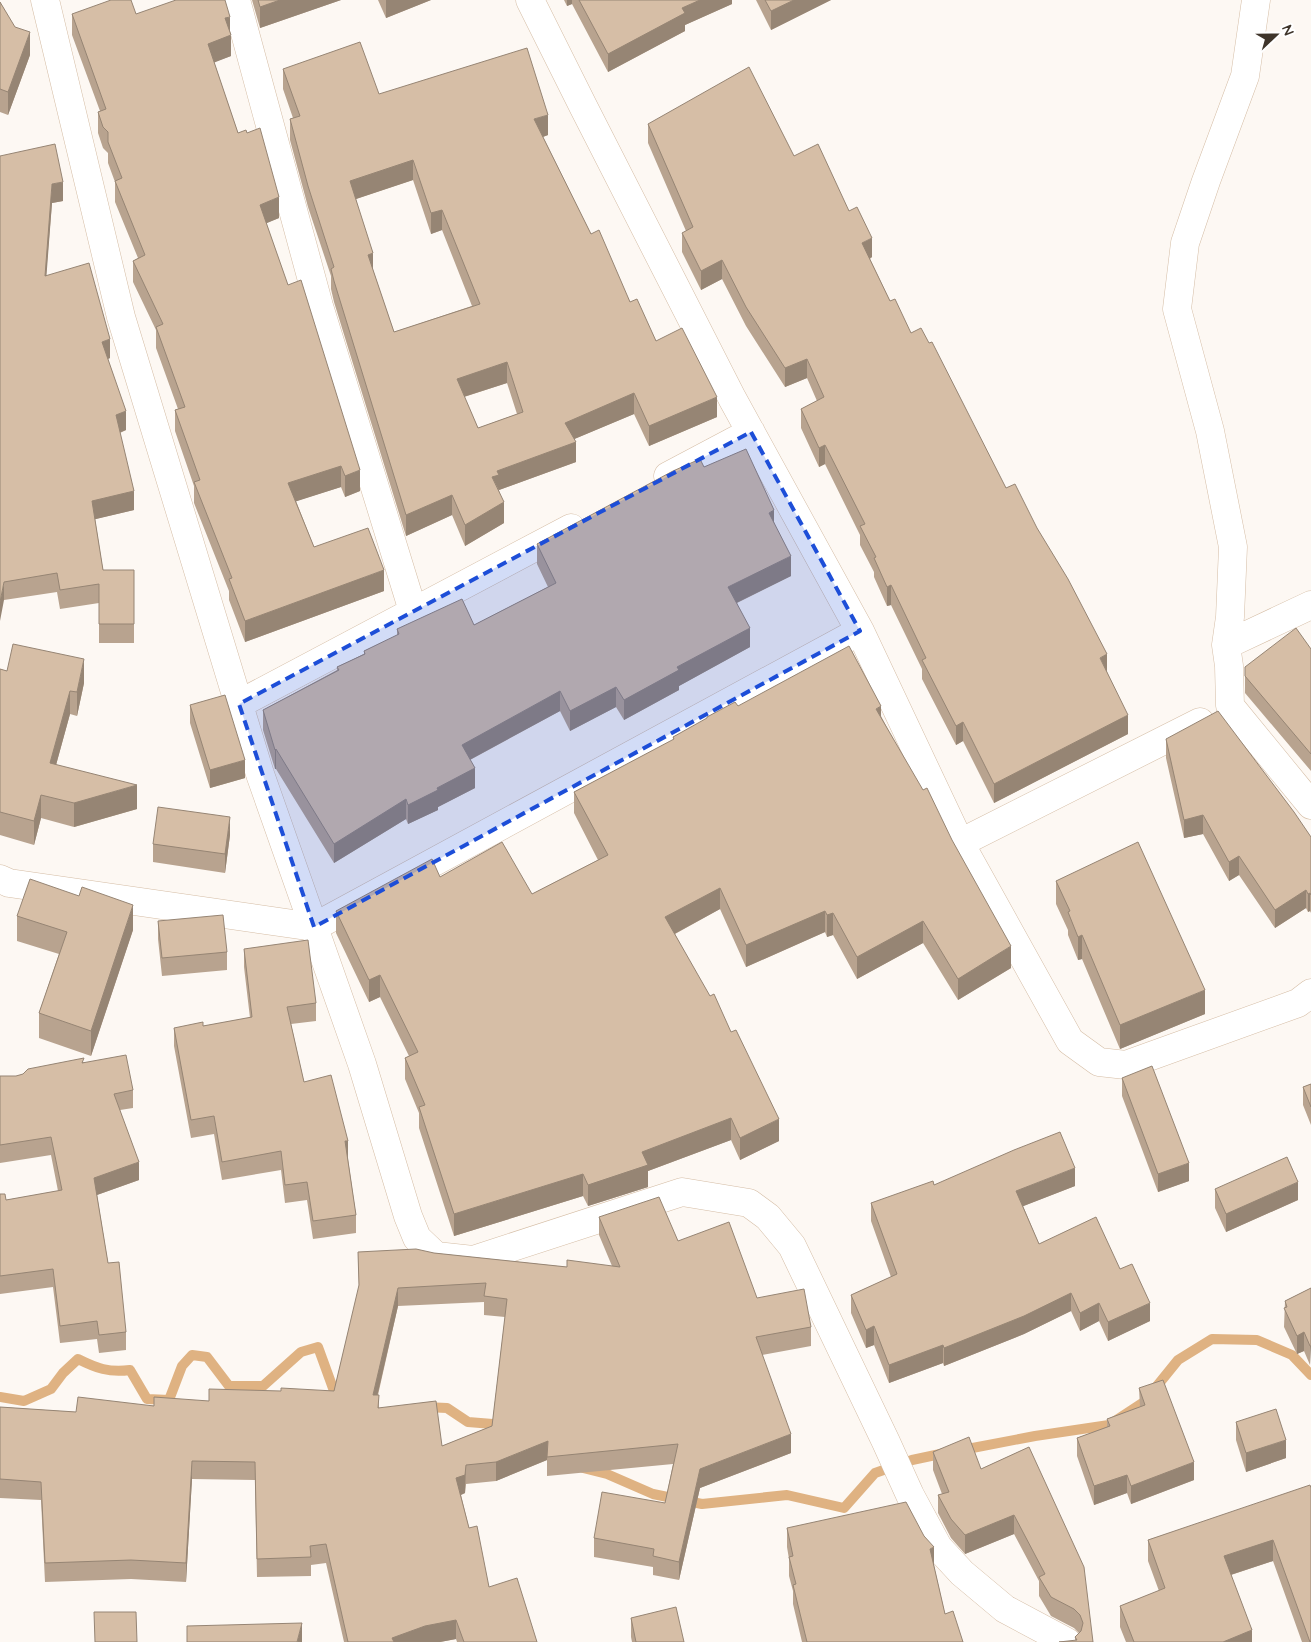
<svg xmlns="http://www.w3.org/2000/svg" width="1311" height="1642" font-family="Quicksand,sans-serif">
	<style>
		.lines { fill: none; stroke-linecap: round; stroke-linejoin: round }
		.stream { stroke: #dfb282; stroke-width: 10 }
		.minor-casing { stroke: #d5bda5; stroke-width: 29 }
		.minor { stroke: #fff; stroke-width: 28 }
		.wall { fill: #b8a38f; fill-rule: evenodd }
		.shaded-wall { fill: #968574 }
		.building { fill: #d6bea6; stroke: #968574; fill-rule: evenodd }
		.marked { fill: #1d4ed8; fill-opacity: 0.2; stroke: #1d4ed8; stroke-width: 4; stroke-dasharray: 10 6; stroke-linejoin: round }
	</style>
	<rect width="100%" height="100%" fill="#fdf8f3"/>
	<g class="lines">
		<!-- stream -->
		<path class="stream" d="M0,1397L24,1401L51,1389L63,1373L78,1359C96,1368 109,1373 130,1370L147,1399L169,1400L182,1366L192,1355L207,1357L229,1386H263L301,1352L318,1347L338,1402
			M425,1407L447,1408L468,1422L505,1425
			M962,1450L1035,1436L1109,1425L1144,1402L1178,1360L1212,1339L1257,1340L1292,1355L1311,1375
			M583,1468L607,1474L653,1494L702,1504L787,1495L844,1508L875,1473L912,1460L945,1453"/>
		<!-- minor casing -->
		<g class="minor-casing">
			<path id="minor" d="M45,0L121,317L260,774L362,1064L408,1216L417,1238L436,1256L473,1260L682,1192L749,1203L768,1217L792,1246L886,1442L910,1495L938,1547L962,1573L1005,1609L1067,1642
				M236,0L319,306L413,611
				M530,0L583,106L732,398L860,631L960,843L1070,1041L1099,1062L1126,1065L1298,1003L1311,993
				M1256,0L1245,76L1206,181L1185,243L1177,309L1210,431L1233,547L1230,617L1226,645L1229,666L1230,706L1311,805
				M668,476L751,432
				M1226,645L1311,605
				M239,704L571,528
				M960,843L1200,722
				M0,879L9,883L314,927L860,631"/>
		</g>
		<!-- minor -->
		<use href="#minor" class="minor"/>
	</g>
	<!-- wall -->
	<path class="wall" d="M252,0H341L260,28Z
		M378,0H431L386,18Z
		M564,0H732V4L685,25V31L608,72L572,4L567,6Z
		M756,0H831L771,30Z
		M0,2L30,55L8,115L0,112Z
		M72,14H136L230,31L231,56L214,62L238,133L279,218L266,223L360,491L345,497L341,487L296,501L314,547L384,591L245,642L229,600V591L194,503V486L175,431V410L178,409L156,348V330L133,282V261L138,258L115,202V182L108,163V153L103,148L98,133V112L100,111L72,35Z
		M283,69L379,94L548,135L543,137L591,234L630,302L656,341L717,417L649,446L634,414L574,439L576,462L499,490L504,523L465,546L452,515L406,536L334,302L331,289V276L308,207L290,140V119L293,118L283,89ZM413,180L431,234L442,230L472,306L394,332L373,270L356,199ZM507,383L517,414L478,428L464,397Z
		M648,124L794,156L849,211L872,257L870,259L890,301L1006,488L1107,672L1128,734L994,803L963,741L956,745L922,679V669L891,605L887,606L874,577V572L860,545V535L825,464L819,467L801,428V409L817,401L807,378L785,387L746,326L722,279L701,290L682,252V233L686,231L648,143Z
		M0,156L63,201L52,203L46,275L110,358L108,359L126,430L120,433L134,510L95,519L103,570H134V643H99V603L60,609L57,592L4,600Z
		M704,467L774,522L791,576L737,603L750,647L679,686V690L624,720L616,707L570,731L560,711L470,760L475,788L438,807V810L408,824L406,819L334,863L276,769H275L263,730V710L337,670V667L364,654V651L397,636V629L474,625L548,587L537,564V544Z
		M1311,649V771L1245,693V667Z
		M0,669L7,671L84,683L77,716L70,714L56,765L137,809L74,827L41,818L34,845L0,835Z
		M190,705L245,778L210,788L190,723Z
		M738,706L881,716L1011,968L958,1000L923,943L857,979L833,935L827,937L825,932L746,967L720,909L675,934L779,1141L740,1160L731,1140L648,1171V1187L588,1206L583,1196L454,1236L419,1128V1113L405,1079V1058L409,1056L380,997L369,1002L336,933V911L440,877L532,894L598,860L574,813V792L673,740V737L707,719V717Z
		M1166,739L1311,837V913L1310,911L1308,912L1306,908L1275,928L1239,875L1229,881L1203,834L1184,838L1166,758Z
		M230,835L225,873L153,862V844Z
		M1056,881L1205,1014L1120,1049L1082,959L1078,960L1068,935V930L1056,904Z
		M79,896L133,930L91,1056L39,1038V1013L59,954L17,941V916Z
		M158,921L227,952V970L162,976L158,939Z
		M244,949L316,1003V1021L291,1024L304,1082L348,1159L356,1215V1233L313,1239L307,1200L285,1203L281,1170L222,1180L214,1134L191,1138L174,1046V1028L203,1026L250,1018L244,967Z
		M84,1062L133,1090V1108L120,1110L139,1180L97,1195L108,1263L126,1332V1350L99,1353L97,1339L60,1343L53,1287L0,1294V1194L6,1200L58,1191L51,1155L0,1163V1076H16Z
		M1122,1078L1189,1181L1158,1192L1122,1096Z
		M1311,1084V1125L1303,1105V1087Z
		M934,1185L1075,1186L1023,1206L1039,1244L1120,1269L1150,1321L1108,1341L1099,1321L1080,1331L1071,1311L1024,1334L944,1366L943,1363L889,1383L874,1345L866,1348L851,1313V1295L891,1277L871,1221V1203Z
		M1215,1189L1298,1200L1226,1232L1215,1208Z
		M599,1217L678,1241L757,1298L811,1327V1346L762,1355L791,1453L700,1488L679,1580L653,1575V1567L594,1557V1538L665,1503L673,1464L547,1476V1460L496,1481L466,1484L465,1493L461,1495L469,1528L489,1587L537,1642H457L456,1639L440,1642H344L326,1563L311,1565V1576L257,1577L255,1480L192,1479L186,1582L131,1579L45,1582L41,1500L0,1498V1407L76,1412L334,1391L359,1288L358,1252L434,1253L567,1267L612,1266L599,1235ZM484,1302V1315L505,1317L492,1426L442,1446L379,1408L378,1395L398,1306Z
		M1311,1288L1310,1365L1304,1351L1297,1354L1284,1327L1285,1301Z
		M1139,1388L1194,1480L1131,1504L1127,1493L1094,1505L1077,1456V1438L1107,1427V1419L1140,1407Z
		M1236,1422L1286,1458L1246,1472L1236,1440Z
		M1029,1447L1093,1642L1075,1640V1637L1079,1633L1074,1628L1051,1616L1039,1596V1581L1014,1534L965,1554L951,1538L938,1513V1495L942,1494L933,1470V1452L981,1469Z
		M1311,1488V1642H1302L1273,1561L1231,1575L1252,1642H1126L1120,1627V1606L1159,1591L1148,1561V1540Z
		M787,1528L934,1566L945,1614L963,1642H802L793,1604V1591L789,1576V1559L787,1547Z
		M631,1618L684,1642H632L631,1637Z"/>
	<!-- shaded-wall -->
	<path class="shaded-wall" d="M280,0H341L260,28V7Z
		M386,0H431L386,18Z
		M567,0H572V4L567,6Z
		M700,0H732V4L685,25V31L608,72V54L682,8Z
		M794,0H831L771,30V11Z
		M230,17V36L231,35V56L208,65V44L225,18Z
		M30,32V55L8,115V92Z
		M548,115V135L534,140V119Z
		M413,160V180L350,201V181Z
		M63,182V201L52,203L45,295V276L52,184Z
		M279,197V218L260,226V205Z
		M442,210V230L431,234V213Z
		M872,238V257L862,262V243Z
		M373,253V273L368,255Z
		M722,260V279L701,290V271Z
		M110,339V358L102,361V342Z
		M807,359V378L785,387V368Z
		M507,362V383L457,399V379Z
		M634,393V414L565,443V423Z
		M717,397V417L649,446V426Z
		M126,411V430L116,434V415Z
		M576,442V462L499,490L492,477L497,471Z
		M825,445V464L819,467V448Z
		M341,466V487L288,504V483Z
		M360,470V491L345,497V476Z
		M134,491V510L92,520V501Z
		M452,495V515L406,536V515Z
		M504,502V523L465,546V525Z
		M774,510V530L769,513Z
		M791,556V576L728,607V587Z
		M384,570V591L245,642V621Z
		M4,582V600L0,621V602Z
		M891,585V605L887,606V587Z
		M750,628V647L679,686V690L624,720V700L677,667Z
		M1107,654V673L1100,658Z
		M84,659V683L77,716V692Z
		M616,687V707L570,731V711Z
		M70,691V714L50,787V763Z
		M560,691V711L462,764V745Z
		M881,706V728L876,709Z
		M1128,715V734L994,803V784Z
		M963,722V741L956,745V726Z
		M276,749V769H275V750Z
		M245,760V778L210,788V770Z
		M475,768V788L438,807V810L408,824V805L437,788Z
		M137,785V809L74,827V803Z
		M41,795V818L34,845V821Z
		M406,799V819L334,863V844Z
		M1203,815V834L1184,838V820Z
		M230,817V835L225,873V854Z
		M1239,856V875L1229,881V862Z
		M720,888V909L665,939V917Z
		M1306,890V908L1275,928V910Z
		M1310,893V911L1308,912V894Z
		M133,905V930L91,1056V1031Z
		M825,911V932L746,967V945Z
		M833,913V935L827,937V915Z
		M923,921V943L857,979V957Z
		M1082,935V959L1078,960V937Z
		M1011,946V968L958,1000V979Z
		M380,975V997L369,1002V980Z
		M1205,990V1014L1120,1049V1025Z
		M731,1118V1140L648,1171V1187L588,1206V1185L642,1152Z
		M779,1119V1141L740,1160V1138Z
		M345,1141H348V1159L345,1160Z
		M139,1162V1180L94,1196V1178Z
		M1189,1163V1181L1158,1192V1174Z
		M1075,1168V1186L1016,1209V1191Z
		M583,1174V1196L454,1236V1214Z
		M1298,1182V1200L1226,1232V1214Z
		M398,1288V1306L373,1414V1395Z
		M1071,1293V1311L1024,1334L944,1366V1348Z
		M1099,1303V1321L1080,1331V1313Z
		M1150,1303V1321L1108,1341V1322Z
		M874,1326V1345L866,1348V1330Z
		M1304,1332V1351L1297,1354V1336Z
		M943,1345V1363L889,1383V1365Z
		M1310,1346H1311L1310,1365Z
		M791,1434V1453L700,1488L679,1580V1562L700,1469Z
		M1286,1440V1458L1246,1472V1453Z
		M548,1441L547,1460L496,1481V1462Z
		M192,1461V1479L186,1582V1563Z
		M1194,1462V1480L1131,1504V1486Z
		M466,1465L465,1493L456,1497V1478Z
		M1127,1475V1493L1094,1505V1486Z
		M1014,1515V1534L965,1554V1535Z
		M1273,1540V1561L1224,1577V1556Z
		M934,1547V1566L930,1568V1549Z
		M456,1620V1639L440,1642H392V1638L425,1626Z
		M302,1623V1642H297Z
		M1252,1630V1642H1223Z"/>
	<!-- building -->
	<path class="building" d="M111,0H131L136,14L176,0H225L230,17L225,18L231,35L208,44L238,133L246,130L247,133L260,128L279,197L260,205L288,285L301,280L360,470L345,476L341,466L288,483L314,547L368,528L384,570L245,621L229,579L232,578L194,482L200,480L175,410L185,407L156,327L163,324L133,261L145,255L115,181L122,178L108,142V132L103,127L98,112L106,109L72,14Z
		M258,0H280L260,7Z
		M579,0H700L682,8L685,13L608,54Z
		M765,0H794L771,11Z
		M0,2L15,27L30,32L8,92L0,89Z
		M360,42L379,94L527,48L548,115L534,119L591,234L599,230L630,302L637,299L656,341L682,328L717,397L649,426L634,393L565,423L576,442L497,471L499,475L492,477L504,502L465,525L452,495L406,515L334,281L331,269L334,267L308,186L290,119L300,116L283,69ZM413,160L431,213L442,210L480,304L394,332L368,255L373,253L350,181ZM507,362L523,412L478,428L457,379Z
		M749,67L794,156L818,144L849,211L857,207L872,238L862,243L890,301L895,299L911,333L921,328L929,343L932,342L1006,488L1015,484L1037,528L1068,579L1107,654L1100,658L1128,715L994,784L963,722L956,726L922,660L926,658L891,585L887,587L874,558L876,557L860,526L865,524L825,445L819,448L801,409L824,397L807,359L785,368L746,307L722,260L701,271L682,233L693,227L648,124Z
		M55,144L63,182L52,184L45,276L89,263L110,339L102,342L126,411L116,415L134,491L92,501L103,570H134V624H99V584L60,590L57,573L4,582L0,602V156Z
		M746,449L774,510L769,513L791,556L728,587L750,628L677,667L679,670L624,700L616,687L570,711L560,691L462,745L475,768L437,788L438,790L408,805L406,799L334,844L276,749L275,750L263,710L339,670L337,667L365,654L364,651L399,634L397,629L462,599L474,625L556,583L537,544L673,471L700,459L704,467Z
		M1296,628L1311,649V754L1245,676V667Z
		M13,644L84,659L77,692L70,691L50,763L137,785L74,803L41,795L34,821L0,812V669L7,671Z
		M849,646L881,706L876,709L923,790L927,788L952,840L1011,946L958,979L923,921L857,957L833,913L827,915L825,911L746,945L720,888L665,917L710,996L714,994L731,1032L736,1030L779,1119L740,1138L731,1118L642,1152L648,1165L588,1185L583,1174L454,1214L419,1107L425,1105L405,1058L418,1052L380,975L369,980L336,911L432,859L440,877L502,842L532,894L608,855L574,792L674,739L673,737L707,718V717L735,702L738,706Z
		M225,695L245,760L210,770L190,705Z
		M1218,711L1294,812L1311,837V895L1310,893L1308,894L1306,890L1275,910L1239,856L1229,862L1203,815L1184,820L1166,739Z
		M158,807L230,817L225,854L153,844Z
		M1138,842L1205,990L1120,1025L1082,935L1078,937L1068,912L1070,911L1056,881Z
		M30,879L79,896L82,887L133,905L91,1031L39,1013L67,932L17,916Z
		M223,915L227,952L162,958L158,921Z
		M308,940L316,1003L287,1007L304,1082L331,1075L348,1141H345L356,1215L313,1221L307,1182L285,1185L281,1151L222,1162L214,1116L191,1120L174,1028L203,1022V1026L252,1017L244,949Z
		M126,1055L133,1090L114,1094L139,1162L94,1178L108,1263L119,1262L126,1332L99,1335L97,1321L60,1326L53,1269L0,1276V1194H5L6,1200L62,1190L51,1137L0,1145V1076H16L23,1074L28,1069L84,1058L82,1063Z
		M1152,1066L1189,1163L1158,1174L1122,1078Z
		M1311,1084V1107L1303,1087Z
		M1060,1132L1075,1168L1016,1191L1039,1244L1096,1217L1120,1269L1132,1264L1150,1303L1108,1322L1099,1303L1080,1313L1071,1293L1024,1316L944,1348L943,1345L889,1365L874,1326L866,1330L851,1295L897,1274L871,1203L933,1181L934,1185L1014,1150Z
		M1287,1157L1298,1182L1226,1214L1215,1189Z
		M659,1197L678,1241L729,1222L757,1298L804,1289L811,1327L756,1337L791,1434L700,1469L679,1562L653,1556L654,1549L594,1538L602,1492L665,1503L678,1444L547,1457L548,1441L496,1462L466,1465L465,1475L456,1478L469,1528L477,1526L489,1587L517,1578L537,1642H464L456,1620L425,1626L392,1638L394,1642H348L326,1544L310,1546L311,1557L257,1559L255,1462L192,1461L186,1563L131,1560L45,1563L41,1482L0,1479V1407L76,1412L78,1397L154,1406V1397L209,1401V1389L281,1391V1388L334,1391L359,1285L358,1252L416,1249L434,1253L567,1267V1260L620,1267L599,1217ZM486,1283L484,1296L507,1299L492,1426L442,1446L436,1401L378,1408L379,1395H373L398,1288Z
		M1311,1288V1346H1310L1304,1332L1297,1336L1284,1308L1287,1307L1285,1301Z
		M1163,1380L1194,1462L1131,1486L1127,1475L1094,1486L1077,1438L1110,1426L1107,1419L1145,1405L1139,1388Z
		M1276,1409L1286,1440L1246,1453L1236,1422Z
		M969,1437L981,1469L1029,1447L1084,1567L1093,1642H1059L1077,1640L1075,1637L1081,1631L1083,1623L1080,1615L1074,1609L1051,1597L1039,1577L1045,1574L1014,1515L965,1535L951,1519L938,1495L949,1492L933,1452Z
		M1310,1485L1311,1488V1642H1310L1273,1540L1224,1556L1252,1630L1223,1642H1134L1120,1606L1165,1588L1148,1540Z
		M906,1502L924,1536L934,1547L930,1549L945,1614L953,1611L963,1642H807L793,1585L796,1584L789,1557L793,1556L787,1528Z
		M676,1607L684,1642H636L631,1618Z
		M94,1612H136L137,1642H95Z
		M302,1623L297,1642H187V1626Z"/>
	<!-- marked area -->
	<path class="marked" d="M751,432L860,631L314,927L239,704Z"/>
	<!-- north arrow -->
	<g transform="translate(1276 35) rotate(68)" stroke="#ffffff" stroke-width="4" paint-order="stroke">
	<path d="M0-4L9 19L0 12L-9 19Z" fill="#3f352b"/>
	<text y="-8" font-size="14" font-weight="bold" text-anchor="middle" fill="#3f352b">N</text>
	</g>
</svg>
